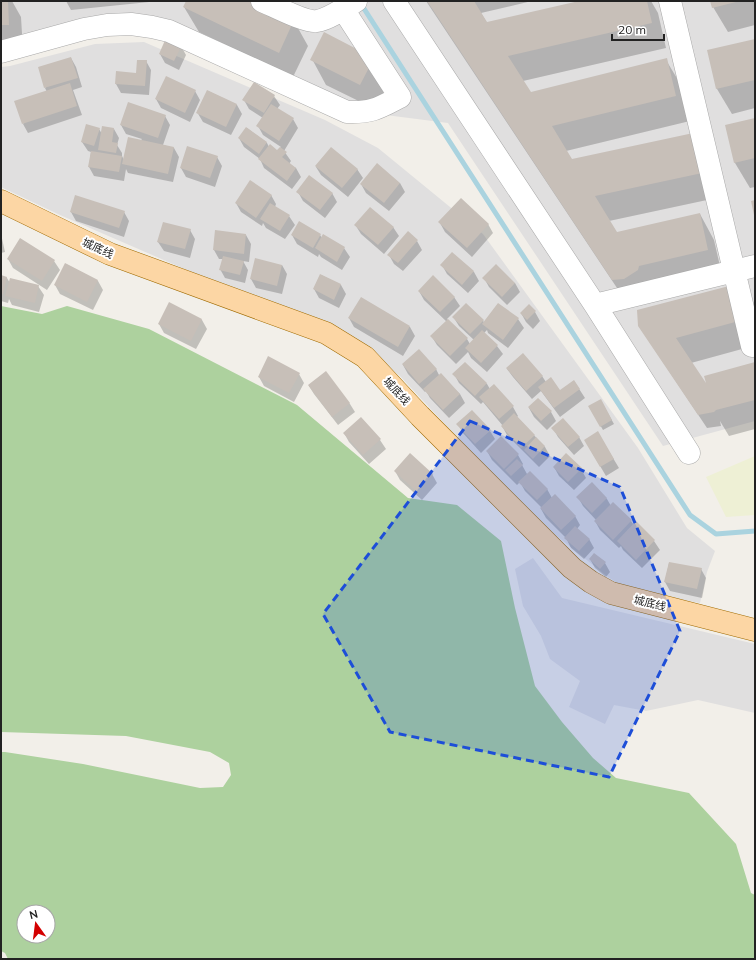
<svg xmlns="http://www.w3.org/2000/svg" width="756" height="960" font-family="Mulish,'Noto Sans SC',sans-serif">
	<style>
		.residential { fill: #e0dfdf }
		.farmland { fill: #eef0d5 }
		.forest { fill: #add19e; fill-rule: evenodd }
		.shadow { fill: #0003 }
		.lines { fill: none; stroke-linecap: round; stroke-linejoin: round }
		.stream { stroke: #aad3df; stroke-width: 5 }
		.building { fill: #c7bfb8 }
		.minor-casing { stroke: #a9a9a9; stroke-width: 23 }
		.major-casing { stroke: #a06b00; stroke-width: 23 }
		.minor { stroke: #fff; stroke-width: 22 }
		.major { stroke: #fcd6a4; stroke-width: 22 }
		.marked { fill: #1d4ed8; fill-opacity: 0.2; stroke: #1d4ed8; stroke-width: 3; stroke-dasharray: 8 5; stroke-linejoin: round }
		.labels { text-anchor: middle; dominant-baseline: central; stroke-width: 4; stroke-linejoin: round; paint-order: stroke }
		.street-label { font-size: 11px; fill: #222; stroke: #fff }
	</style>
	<rect width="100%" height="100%" fill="#f2efe9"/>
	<!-- residential -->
	<path class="residential" d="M1,1H755V421L663,446L448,123L370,113L159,19L1,42Z
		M144,42L325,120L378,148L483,234L638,448L687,528L715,551L707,572L700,603L628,590L608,577L527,512L399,375L332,329L203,277L60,215L1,187V67L10,66L95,44Z
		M533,558L562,598L755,644V713L698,700L646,711L614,705L605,724L569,707L580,681L550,659L541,636L523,606L515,569Z"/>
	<!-- farmland -->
	<path class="farmland" d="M755,456V515L726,517L706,477Z"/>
	<!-- forest -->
	<path class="forest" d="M1,306L42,314L67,306L149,329L297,405L408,498L457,505L501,541L515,608L535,686L562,722L593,758L616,778L689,793L736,844L751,893L755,895V959H8L5,953L1,951V752H5L83,764L200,788L223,787L231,775L229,763L210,752L126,736L1,732ZM24,912H48V936H24Z"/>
	<!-- shadow -->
	<path class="shadow" d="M1,1H12L21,17L23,50L1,51Z
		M66,1H159L71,10Z
		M187,1L294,21L308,46L293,77L199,32L184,7Z
		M426,1H532L481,13L487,23L584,1H651L658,13L666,48L523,81L530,93L666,60L681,85L690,121L566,151L572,160L698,133L721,197L609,221L617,233L700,214L714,240L722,275L623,297Z
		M711,1H755V25L728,32L713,7Z
		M325,34L388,84L375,109L326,85L312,59Z
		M755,40V108L732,114L717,89L708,51Z
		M181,46L186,55L179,70L165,63L160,54Z
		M71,58L76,67L82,87L73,90L82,115L28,133L23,124L47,92L45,88Z
		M146,61L151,70L149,95L121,93L116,84L137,74Z
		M254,83L274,96L280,105L277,109L293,119L298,128L284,151L291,161L289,164L296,168L301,177L292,189L264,168L260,159L244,147L239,138L247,128L267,143L269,147L277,151L281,147L263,135L258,126L263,118L249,109L244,100Z
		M195,91L200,100L190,122L161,108L156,99Z
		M208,91L237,105L242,114L231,135L203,122L197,112Z
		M165,116L170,125L163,145L174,148L179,157L173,182L128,173L126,169L124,181L94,176L89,167L91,152L88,151L82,142L99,129L102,134L114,129L119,138L117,145L122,153V156L124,160L142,139L126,134L121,125Z
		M755,119V187L750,188L735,163L726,126Z
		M217,157L222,166L215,187L186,177L181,168Z
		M316,167L357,169L363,178L348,197L321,175Z
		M400,183L405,192L389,211L366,193L361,184Z
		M298,192L332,193L337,202L325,218L303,201Z
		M271,195L276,204L275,207L289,216L295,225L285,239L266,228L263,223L262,226L241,212L236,203Z
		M71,212H124L129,221L124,237L76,221Z
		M440,223L488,224L493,233L472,257L445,232Z
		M356,226L393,227L399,236L384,254L361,234Z
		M190,230L195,239L190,258L164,251L158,242Z
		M1,234L5,252L1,253Z
		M246,235L251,244L249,262L243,261L248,270L245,283L225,278L220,269L223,259H219L214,250Z
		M292,235H320L322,238L344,248L350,257L342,270L321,257L319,254L318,257L297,244Z
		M21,240L54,261L60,270L47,290L13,268L8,259Z
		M417,241L422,250L403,271L394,264L389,255Z
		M452,253L474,272L479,281L468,293L447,274L442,265Z
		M66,264L98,281L103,290L93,310L60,294L55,285Z
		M282,265L287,274L282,294L256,288L251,279Z
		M321,275L341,285L346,294L339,308L319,298L314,289Z
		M1,276L7,278L10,283L38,286L44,295L39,312L12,305L9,299L8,303L1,301Z
		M484,278L515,283L520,292L507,305L489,287Z
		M729,287L753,346L691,363L708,387L755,363V429L729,436L720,421L721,426L707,428L639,326Z
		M419,291L454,297L460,306L447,319L467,339L470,344L474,340L459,326L454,318L483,320L484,323L498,304L518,319L524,328L508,348L488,333L487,330L484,333L497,346L503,354L487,372L471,358L468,352L456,364L437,345L432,337L447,322L424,300Z
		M170,304L202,320L207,329L196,349L164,333L159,324Z
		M529,306L535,312L540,321L533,329L526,322L521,313Z
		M349,318L410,327L415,336L403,356L354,327Z
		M465,363L487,384L490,389L513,407L518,416L517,417L545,447L550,456L539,467L507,435L502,426H503L483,402L481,404L459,383L454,374Z
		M403,365L436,369L439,375L460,394L465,403L449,418L430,398L426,391L425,392L408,374Z
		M507,369L542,376L546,382L560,391L574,381L585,398L560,417L541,391L532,399L513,377Z
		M326,373L350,404L355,412L338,425L314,394L309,386Z
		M299,374L304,383L294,402L264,386L259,377Z
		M538,399L551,412L556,421L547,430L534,417L529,408Z
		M601,401L614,424L603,430L590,407Z
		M361,418L380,440L386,449L369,464L349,442L344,433Z
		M458,424L490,431L495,439L481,453L463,433Z
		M553,428L579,437L584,446L574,455L558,437Z
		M598,433L619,468L606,476L590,449Z
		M487,451L518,455L523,464L522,465L527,474L547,489L552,498L575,516L580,525L577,529L589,539L594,548L584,559L571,548L566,538L546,518L541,509L542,508L525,491L520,482L517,485L492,460Z
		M554,467L581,469L586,478L574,490L559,476Z
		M395,471L432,474L437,483L422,500L400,480Z
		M592,483L607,499L611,506L613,503L631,521L634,525L636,523L654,541L660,550L642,568L623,550L621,546L619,548L600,530L595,521L596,520L583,506L578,497Z
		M590,559L605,563L610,572L606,577L595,568Z
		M669,563L701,569L706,578L702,598L670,591L665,582Z"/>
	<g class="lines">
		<!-- stream -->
		<path class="stream" d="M361,4L690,515L716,534L755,531"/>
	</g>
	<!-- building -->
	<path class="building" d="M1,1H8L9,25H1Z
		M186,1H254L294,20L279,53L183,7Z
		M427,1H474L487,22L579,1H647L652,23L508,56L531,92L667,58L676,96L552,126L572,159L698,132L707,172L595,196L617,232L700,213L708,250L639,266L638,270L624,279L612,280Z
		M710,1H736V2L712,8Z
		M324,32L374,58L360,85L310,60Z
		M166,38L182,45L174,61L159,54Z
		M755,39V80L716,89L707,50Z
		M71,57L78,78L44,88L38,67Z
		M137,60H147L145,86L115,84L116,71L136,73Z
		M166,76L196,90L185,113L155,99Z
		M254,82L275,95L264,113L242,100Z
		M70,83L77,106L22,124L14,101Z
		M207,90L237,104L226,127L196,113Z
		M128,102L166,115L158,138L120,125Z
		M271,104L294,118L279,141L256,126Z
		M755,118V158L734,163L725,125Z
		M86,124L100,128L94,146L81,142Z
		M102,126L114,128L112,142L118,143L116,153L98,150Z
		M246,127L267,142L259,154L238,138Z
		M128,137L174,147L168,174L122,164Z
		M270,144L277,150L280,147L287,152L282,157L296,168L287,181L258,159Z
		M187,146L218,156L210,178L180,168Z
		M331,147L358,169L342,188L315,166Z
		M91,151L122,156L119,172L88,167Z
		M377,163L400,183L384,203L360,184Z
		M309,175L333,193L320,210L296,192Z
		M250,180L272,195L256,218L235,203Z
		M75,195L125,211L119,228L70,212Z
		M461,198L489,224L467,248L438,222Z
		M755,200V215H754L751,201Z
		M270,203L290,215L280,231L260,219Z
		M370,207L394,227L378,245L354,225Z
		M299,221L321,234L313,248L291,235Z
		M163,222L191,229L185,249L157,242Z
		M215,230L246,234L244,254L213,250Z
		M408,231L418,240L398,263L387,255Z
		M323,234L345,247L337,262L315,248Z
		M20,238L55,260L42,281L7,259Z
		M452,252L474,271L462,285L440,265Z
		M223,256L244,261L240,275L219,270Z
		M255,258L282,265L277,286L250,279Z
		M65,263L98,280L87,302L54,285Z
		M496,264L515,283L502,297L482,278Z
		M320,274L341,284L334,300L313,289Z
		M1,275L7,277L3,294H1Z
		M433,275L455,297L440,312L418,291Z
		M10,278L39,285L35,303L5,296Z
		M729,286L739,321L676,338L706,383L704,376L755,362V400L716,410L714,412L698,415L638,326L637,310Z
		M361,297L410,326L398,347L348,318Z
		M169,302L202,319L191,341L158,324Z
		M466,303L484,320L470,334L452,317Z
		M498,303L519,318L503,340L482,324Z
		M529,304L536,311L527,320L520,313Z
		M448,319L468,338L450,356L430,336Z
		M482,330L498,345L481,363L465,348Z
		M419,349L437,369L419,384L402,364Z
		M523,353L543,376L526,391L506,368Z
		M268,356L300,373L289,393L258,377Z
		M465,362L487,383L475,396L452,374Z
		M326,371L350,403L332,417L308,385Z
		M441,373L460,394L443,410L423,389Z
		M551,377L560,390L574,380L580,389L554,408L538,387Z
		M494,384L514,406L499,419L479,397Z
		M538,398L552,411L541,421L528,407Z
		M601,399L612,420L600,427L588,406Z
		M472,410L491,430L475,444L456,424Z
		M514,413L535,435L521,448L501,426Z
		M361,417L381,439L363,455L343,433Z
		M563,418L580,437L568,447L551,428Z
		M598,431L614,459L600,467L584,440Z
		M501,436L519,454L504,469L486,451Z
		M536,437L545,446L533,459L524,450Z
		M410,453L433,474L416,491L394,471Z
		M566,453L582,468L568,482L553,467Z
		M517,459L523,465L511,476L505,470Z
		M530,471L548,489L537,500L518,482Z
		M592,482L607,498L592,513L576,497Z
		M555,494L576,516L561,530L540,508Z
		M613,502L632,520L613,540L594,521Z
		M636,521L655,540L636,560L617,541Z
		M575,526L590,539L579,551L564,538Z
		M594,553L606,562L600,569L589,559Z
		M669,562L702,568L697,589L664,582Z"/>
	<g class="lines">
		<!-- minor casing -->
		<g class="minor-casing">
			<path id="minor" d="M262,1C274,6 306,23 317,21C329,19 345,8 356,1
				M394,1L595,305L689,453
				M670,1L752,346
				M1,52L84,29L107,25L131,24L152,27L169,31L347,112C372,113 379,108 400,97L343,9
				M595,305L755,266"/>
		</g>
		<!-- major casing -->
		<g class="major-casing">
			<path id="major" d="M1,201L110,254L326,333L365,357L420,416L572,568L591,582L611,593L755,630"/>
		</g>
		<!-- minor -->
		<use href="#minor" class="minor"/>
		<!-- major -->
		<use href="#major" class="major"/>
	</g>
	<!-- marked area -->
	<path class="marked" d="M470,421L620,487L680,631L609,777L390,732L323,614Z"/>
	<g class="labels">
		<!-- street labels -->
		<g class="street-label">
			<text transform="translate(98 248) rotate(25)">城底线</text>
			<text transform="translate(397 391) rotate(47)">城底线</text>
			<text transform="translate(650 603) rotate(14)">城底线</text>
		</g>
	</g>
	<!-- border -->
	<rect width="756" height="960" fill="none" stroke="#222222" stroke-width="4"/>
	<!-- north arrow -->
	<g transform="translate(36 924) rotate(346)"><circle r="19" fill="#ffffff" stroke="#a7a7a7"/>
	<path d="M0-3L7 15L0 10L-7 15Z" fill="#d40000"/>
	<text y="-6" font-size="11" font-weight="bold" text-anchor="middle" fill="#222222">N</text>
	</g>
	<!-- scale -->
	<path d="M612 34v6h52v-6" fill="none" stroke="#222222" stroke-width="2"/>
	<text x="618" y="34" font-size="12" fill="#222222" stroke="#ffffff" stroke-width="3" paint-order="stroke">20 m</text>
</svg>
